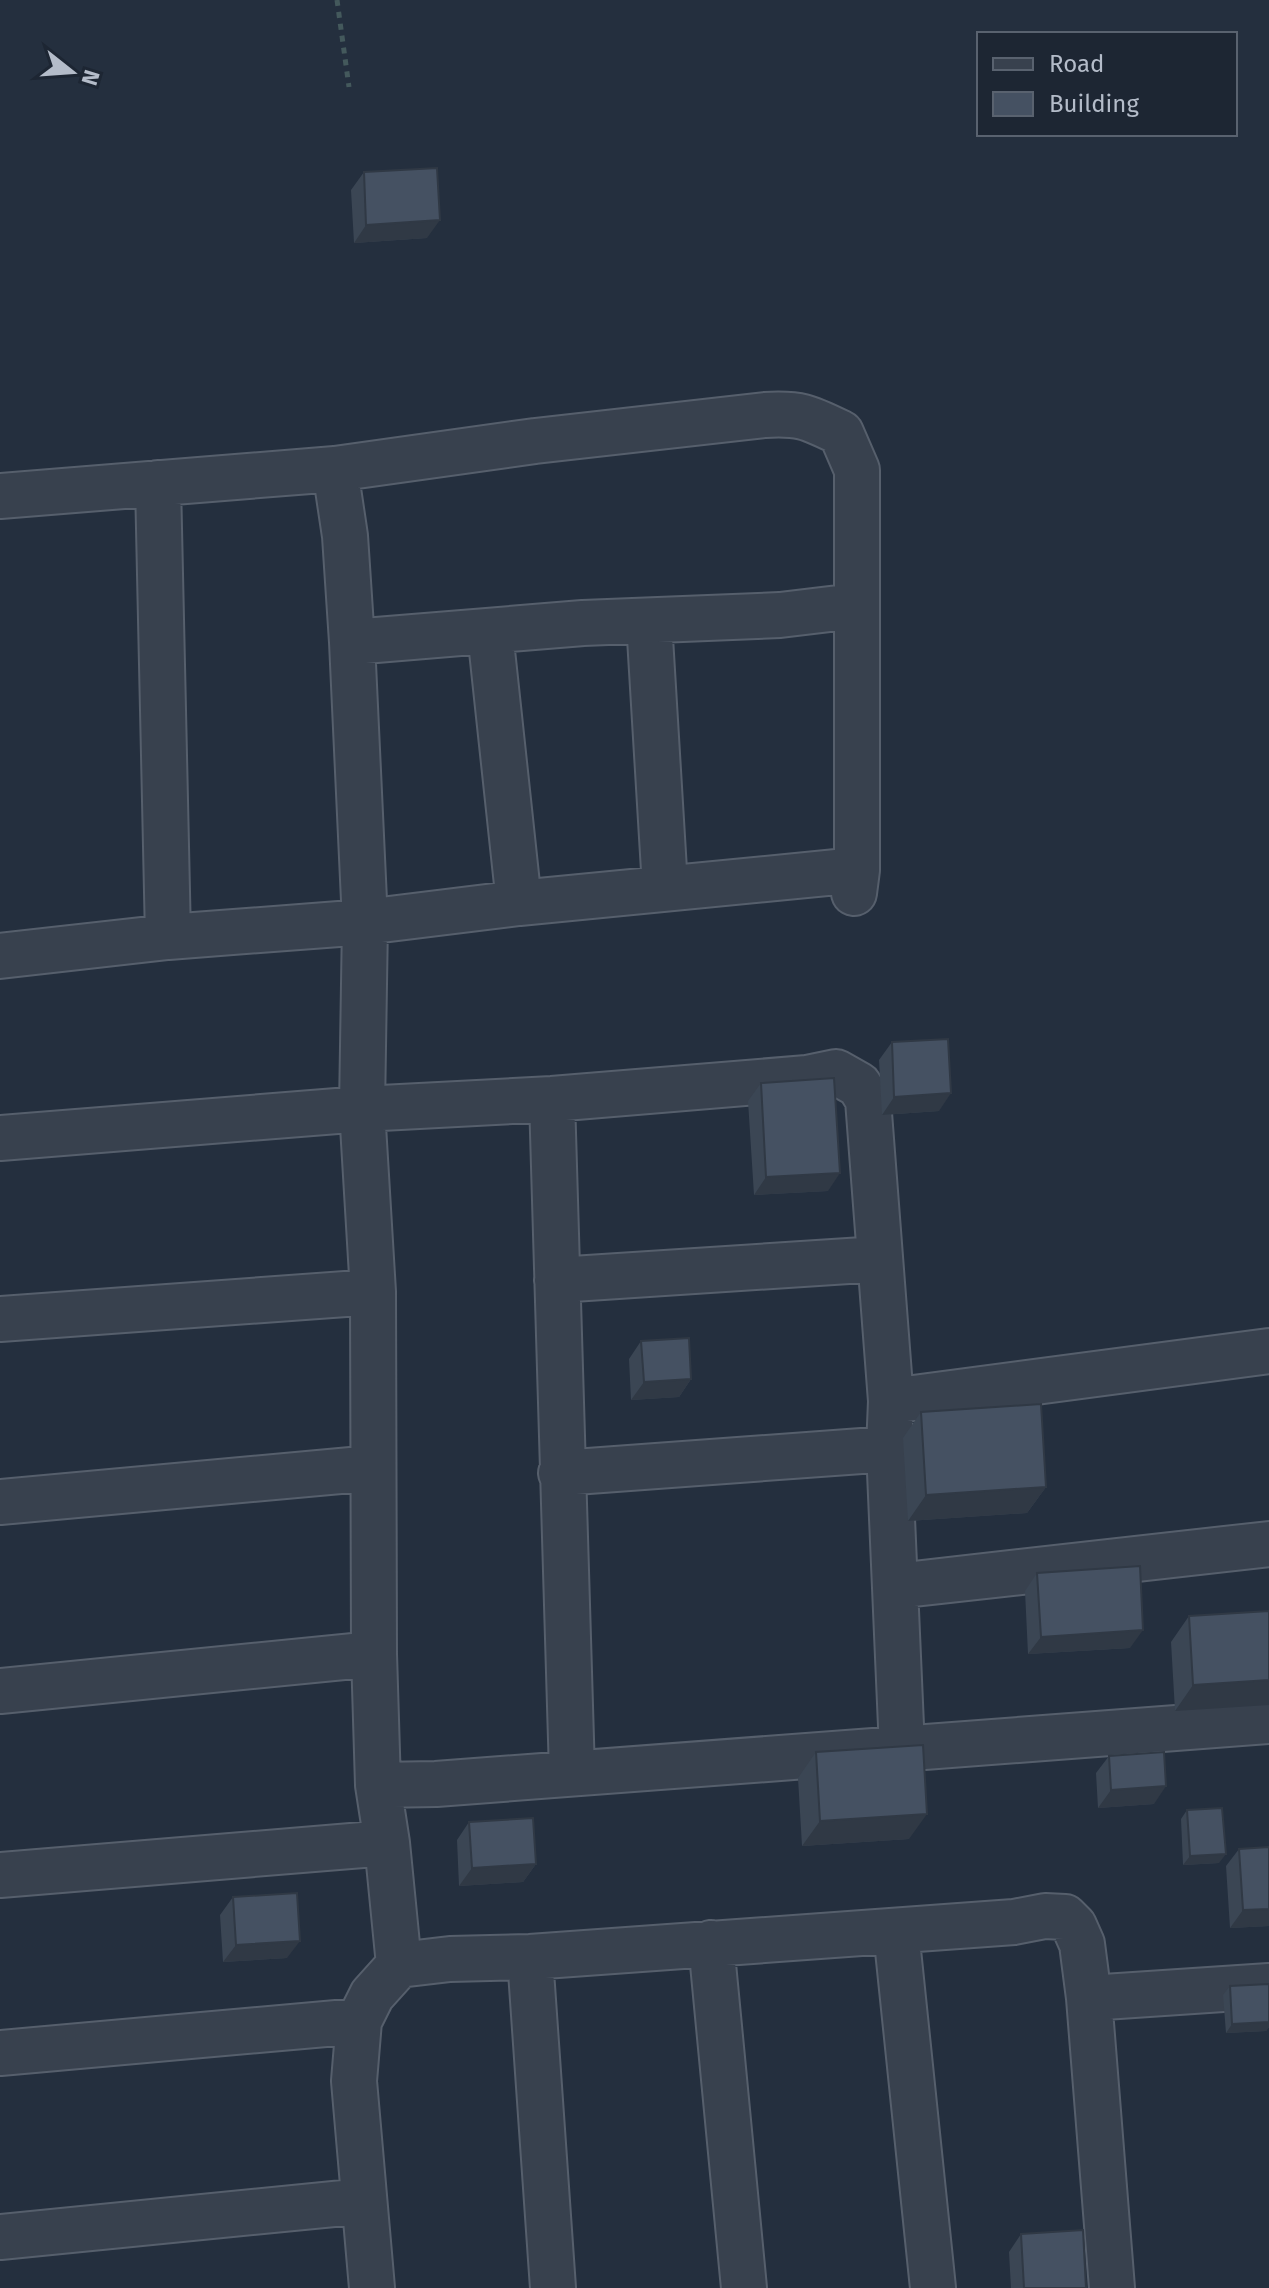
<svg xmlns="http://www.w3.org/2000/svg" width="1269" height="2288" font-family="'Fira Sans',sans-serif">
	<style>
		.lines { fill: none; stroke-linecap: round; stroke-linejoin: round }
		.street-casing { stroke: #565f6c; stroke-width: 48 }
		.path { stroke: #44595c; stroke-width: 5; stroke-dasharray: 6 6; stroke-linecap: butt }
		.street { stroke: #38414e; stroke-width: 44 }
		.wall { fill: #3b4654 }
		.shaded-wall { fill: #303945 }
		.building { fill: #455162; stroke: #303945; stroke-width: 2 }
	</style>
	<rect width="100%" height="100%" fill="#242f3e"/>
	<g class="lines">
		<!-- street casing -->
		<g class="street-casing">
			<path id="street" d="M335,469L345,536L352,642L365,922L362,1109L373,1292L374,1654L378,1785L387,1843L399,1965
				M158,483L168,937
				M0,496L335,469L535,441L765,415C801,413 808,417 841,433L857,470V870L854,893
				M649,621L665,887
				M490,632L519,903
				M352,642L583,623L780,615L855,606
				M0,956L168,937L365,922L519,903L857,870
				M552,1099L572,1773
				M0,1138L362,1109L552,1099L807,1078L836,1072L859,1085L868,1100L891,1401L889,1449L902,1749
				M557,1280L879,1259
				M0,1319L373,1292
				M891,1401L1269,1351
				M561,1473L889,1449
				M0,1502L373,1468
				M896,1586L1269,1544
				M0,1691L374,1654
				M378,1785L436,1784L1269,1721
				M0,1875L387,1843
				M896,1931L933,2288
				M711,1943L744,2288
				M530,1957L553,2288
				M1089,1998L1269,1986
				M0,2053L359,2021
				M0,2237L364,2201
				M372,2288L354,2081L359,2021L372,1995L399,1965L450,1959L530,1957L1014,1922L1045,1916L1065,1917L1074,1926L1082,1944L1089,1998L1112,2288"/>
		</g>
		<!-- path -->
		<path class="path" d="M337,0L349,87"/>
		<!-- street -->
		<use href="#street" class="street"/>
	</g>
	<!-- wall -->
	<path class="wall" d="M364,172L427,238L354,243L351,190Z
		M892,1042L939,1111L882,1115L879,1060Z
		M761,1083L828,1191L754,1195L748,1101Z
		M641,1341L691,1379L679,1397L631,1400L629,1359Z
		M921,1412L1046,1487L1027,1513L908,1521L903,1438Z
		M1037,1573L1130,1648L1028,1654L1025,1591Z
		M1269,1611L1175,1711L1171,1642L1189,1616Z
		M816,1752L909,1839L802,1846L798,1778Z
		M1109,1756L1154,1804L1098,1808L1096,1773Z
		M1187,1810L1219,1863L1183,1865L1181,1819Z
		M469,1822L536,1864L523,1882L459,1886L457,1840Z
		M1239,1849L1269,1926L1230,1928L1226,1866Z
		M233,1897L287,1958L223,1962L220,1915Z
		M1269,1984V2027L1266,2031L1226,2033L1223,1995L1230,1986Z
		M1021,2234L1086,2288H1011L1009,2252Z"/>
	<!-- shaded-wall -->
	<path class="shaded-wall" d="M440,220L427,238L354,243L366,225Z
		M951,1093L939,1111L882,1115L894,1097Z
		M840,1173L828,1191L754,1195L766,1177Z
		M691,1379L679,1397L631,1400L644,1382Z
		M1046,1487L1027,1513L908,1521L926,1495Z
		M1143,1630L1130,1648L1028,1654L1041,1637Z
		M1269,1680V1705L1175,1711L1193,1685Z
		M1166,1786L1154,1804L1098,1808L1111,1790Z
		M927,1814L909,1839L802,1846L820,1821Z
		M1226,1854L1219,1863L1183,1865L1190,1856Z
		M536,1864L523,1882L459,1886L472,1868Z
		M1269,1909V1926L1230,1928L1243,1910Z
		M300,1941L287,1958L223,1962L236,1945Z
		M1269,2022V2027L1266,2031L1226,2033L1232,2024Z"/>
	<!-- building -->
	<path class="building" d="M437,168L440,220L366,225L364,172Z
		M948,1039L951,1093L894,1097L892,1042Z
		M834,1078L840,1173L766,1177L761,1083Z
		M689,1338L691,1379L644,1382L641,1341Z
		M1041,1404L1046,1487L926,1495L921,1412Z
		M1140,1566L1143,1630L1041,1637L1037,1573Z
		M1269,1611V1680L1193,1685L1189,1616Z
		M923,1745L927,1814L820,1821L816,1752Z
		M1164,1752L1166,1786L1111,1790L1109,1756Z
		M1222,1808L1226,1854L1190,1856L1187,1810Z
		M533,1818L536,1864L472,1868L469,1822Z
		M1269,1847V1909L1243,1910L1239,1849Z
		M297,1893L300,1941L236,1945L233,1897Z
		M1269,1984V2022L1232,2024L1230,1986Z
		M1083,2230L1086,2288H1024L1021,2234Z"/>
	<!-- legend -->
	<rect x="977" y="32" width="260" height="104" fill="#1d2633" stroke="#59626f" stroke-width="2"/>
	<rect x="993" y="58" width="40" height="12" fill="#38414e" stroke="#59626f" stroke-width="2"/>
	<text x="1049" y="72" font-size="24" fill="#b4bcc9">Road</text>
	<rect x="993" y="92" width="40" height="24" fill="#455162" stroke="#59626f" stroke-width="2"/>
	<text x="1049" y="112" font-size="24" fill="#b4bcc9">Building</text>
	<!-- north arrow -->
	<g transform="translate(72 72) rotate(107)" stroke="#1d2633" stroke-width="6" paint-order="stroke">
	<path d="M0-6L14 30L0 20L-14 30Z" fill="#b4bcc9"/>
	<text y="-12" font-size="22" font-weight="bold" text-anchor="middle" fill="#b4bcc9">N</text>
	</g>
</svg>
